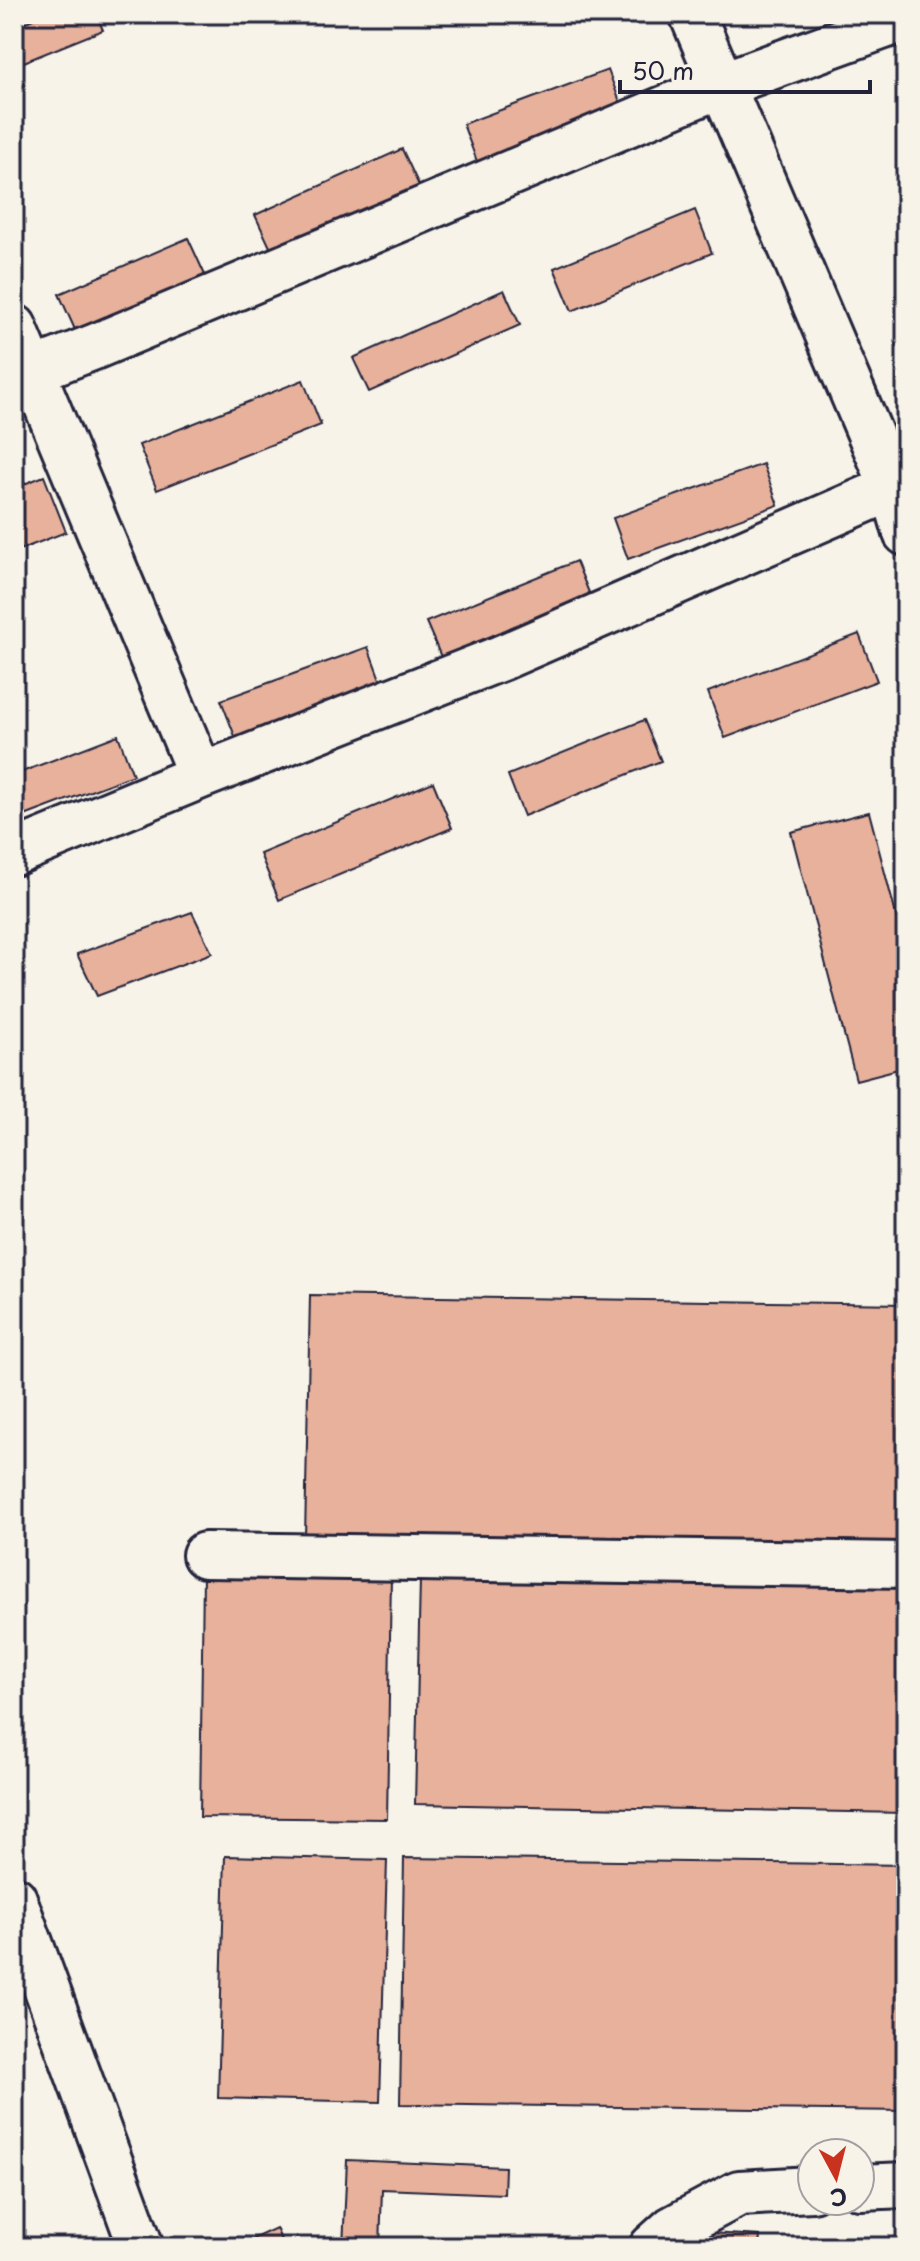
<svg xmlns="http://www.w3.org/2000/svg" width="920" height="2261" font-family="'Playpen Sans',sans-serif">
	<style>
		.building { fill: #e7b19c; stroke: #22223b; stroke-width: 2 }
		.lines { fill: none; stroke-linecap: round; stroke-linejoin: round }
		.minor-casing { stroke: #22223b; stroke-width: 50 }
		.minor { stroke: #f7f3e8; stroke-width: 44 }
	</style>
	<rect width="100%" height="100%" fill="#f7f3e8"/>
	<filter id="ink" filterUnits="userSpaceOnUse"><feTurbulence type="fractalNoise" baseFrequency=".0125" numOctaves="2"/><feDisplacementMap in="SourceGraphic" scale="16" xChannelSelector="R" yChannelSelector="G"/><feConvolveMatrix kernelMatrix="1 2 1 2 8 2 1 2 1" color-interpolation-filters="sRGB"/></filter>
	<g filter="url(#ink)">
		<!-- building -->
		<path class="building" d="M45,14H96L103,30L14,66V27Z
			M608,70L623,110L478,164L463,124Z
			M402,149L422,192L275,258L255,215Z
			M695,210L712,253L572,311L554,268Z
			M188,238L205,275L76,332L59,294Z
			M504,290L520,325L369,392L353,358Z
			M303,380L321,425L157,490L139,445Z
			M763,464L778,505L628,559L613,518Z
			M44,476L66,532L14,552V488Z
			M576,561L590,595L441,657L426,622Z
			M859,634L877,681L725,738L708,692Z
			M368,647L384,690L238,744L221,700Z
			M644,720L661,761L524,816L508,775Z
			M118,735L133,775L14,820V775Z
			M433,782L452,828L279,900L260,854Z
			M869,812L906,953V1067L856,1080L791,832Z
			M192,912L212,953L97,996L77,954Z
			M310,1295L906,1304V1547L305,1538Z
			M203,1574L391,1576L387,1819L200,1817Z
			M420,1579L906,1588V1813L415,1804Z
			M225,1856L387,1860L380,2102L218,2098Z
			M404,1858L906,1865V2111L400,2104Z
			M347,2160L505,2167L504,2194L382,2189L380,2247H343Z
			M276,2228L284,2247H251L248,2241Z
			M710,2233L760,2236L759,2247H709Z"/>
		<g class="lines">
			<!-- minor casing -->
			<g class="minor-casing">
				<path id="minor" d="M692,14L893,488L906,533
					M14,327L201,776
					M14,378L94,347L721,85L906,18
					M14,853L201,776L501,658L906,482
					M205,1555L906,1565
					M14,1899L141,2247
					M860,2187L906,2185
					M652,2247L672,2229L739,2193L812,2189"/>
			</g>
			<!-- minor -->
			<use href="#minor" class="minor"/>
		</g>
	</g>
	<!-- margin -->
	<rect width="920" height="2261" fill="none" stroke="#f7f3e8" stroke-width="48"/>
	<rect x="24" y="24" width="872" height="2213" fill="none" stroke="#22223b" stroke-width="3" filter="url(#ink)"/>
	<!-- north arrow -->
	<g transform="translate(836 2177) rotate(173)"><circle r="38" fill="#f7f3e8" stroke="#a29fa3" stroke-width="2"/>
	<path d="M0-6L14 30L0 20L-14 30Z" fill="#c8321e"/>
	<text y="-12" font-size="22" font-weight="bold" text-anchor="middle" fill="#22223b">С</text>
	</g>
	<!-- scale -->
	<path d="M620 80v12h250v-12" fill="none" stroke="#22223b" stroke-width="4"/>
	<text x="632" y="80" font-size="24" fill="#22223b" stroke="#f7f3e8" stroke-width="6" paint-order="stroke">50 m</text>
</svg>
